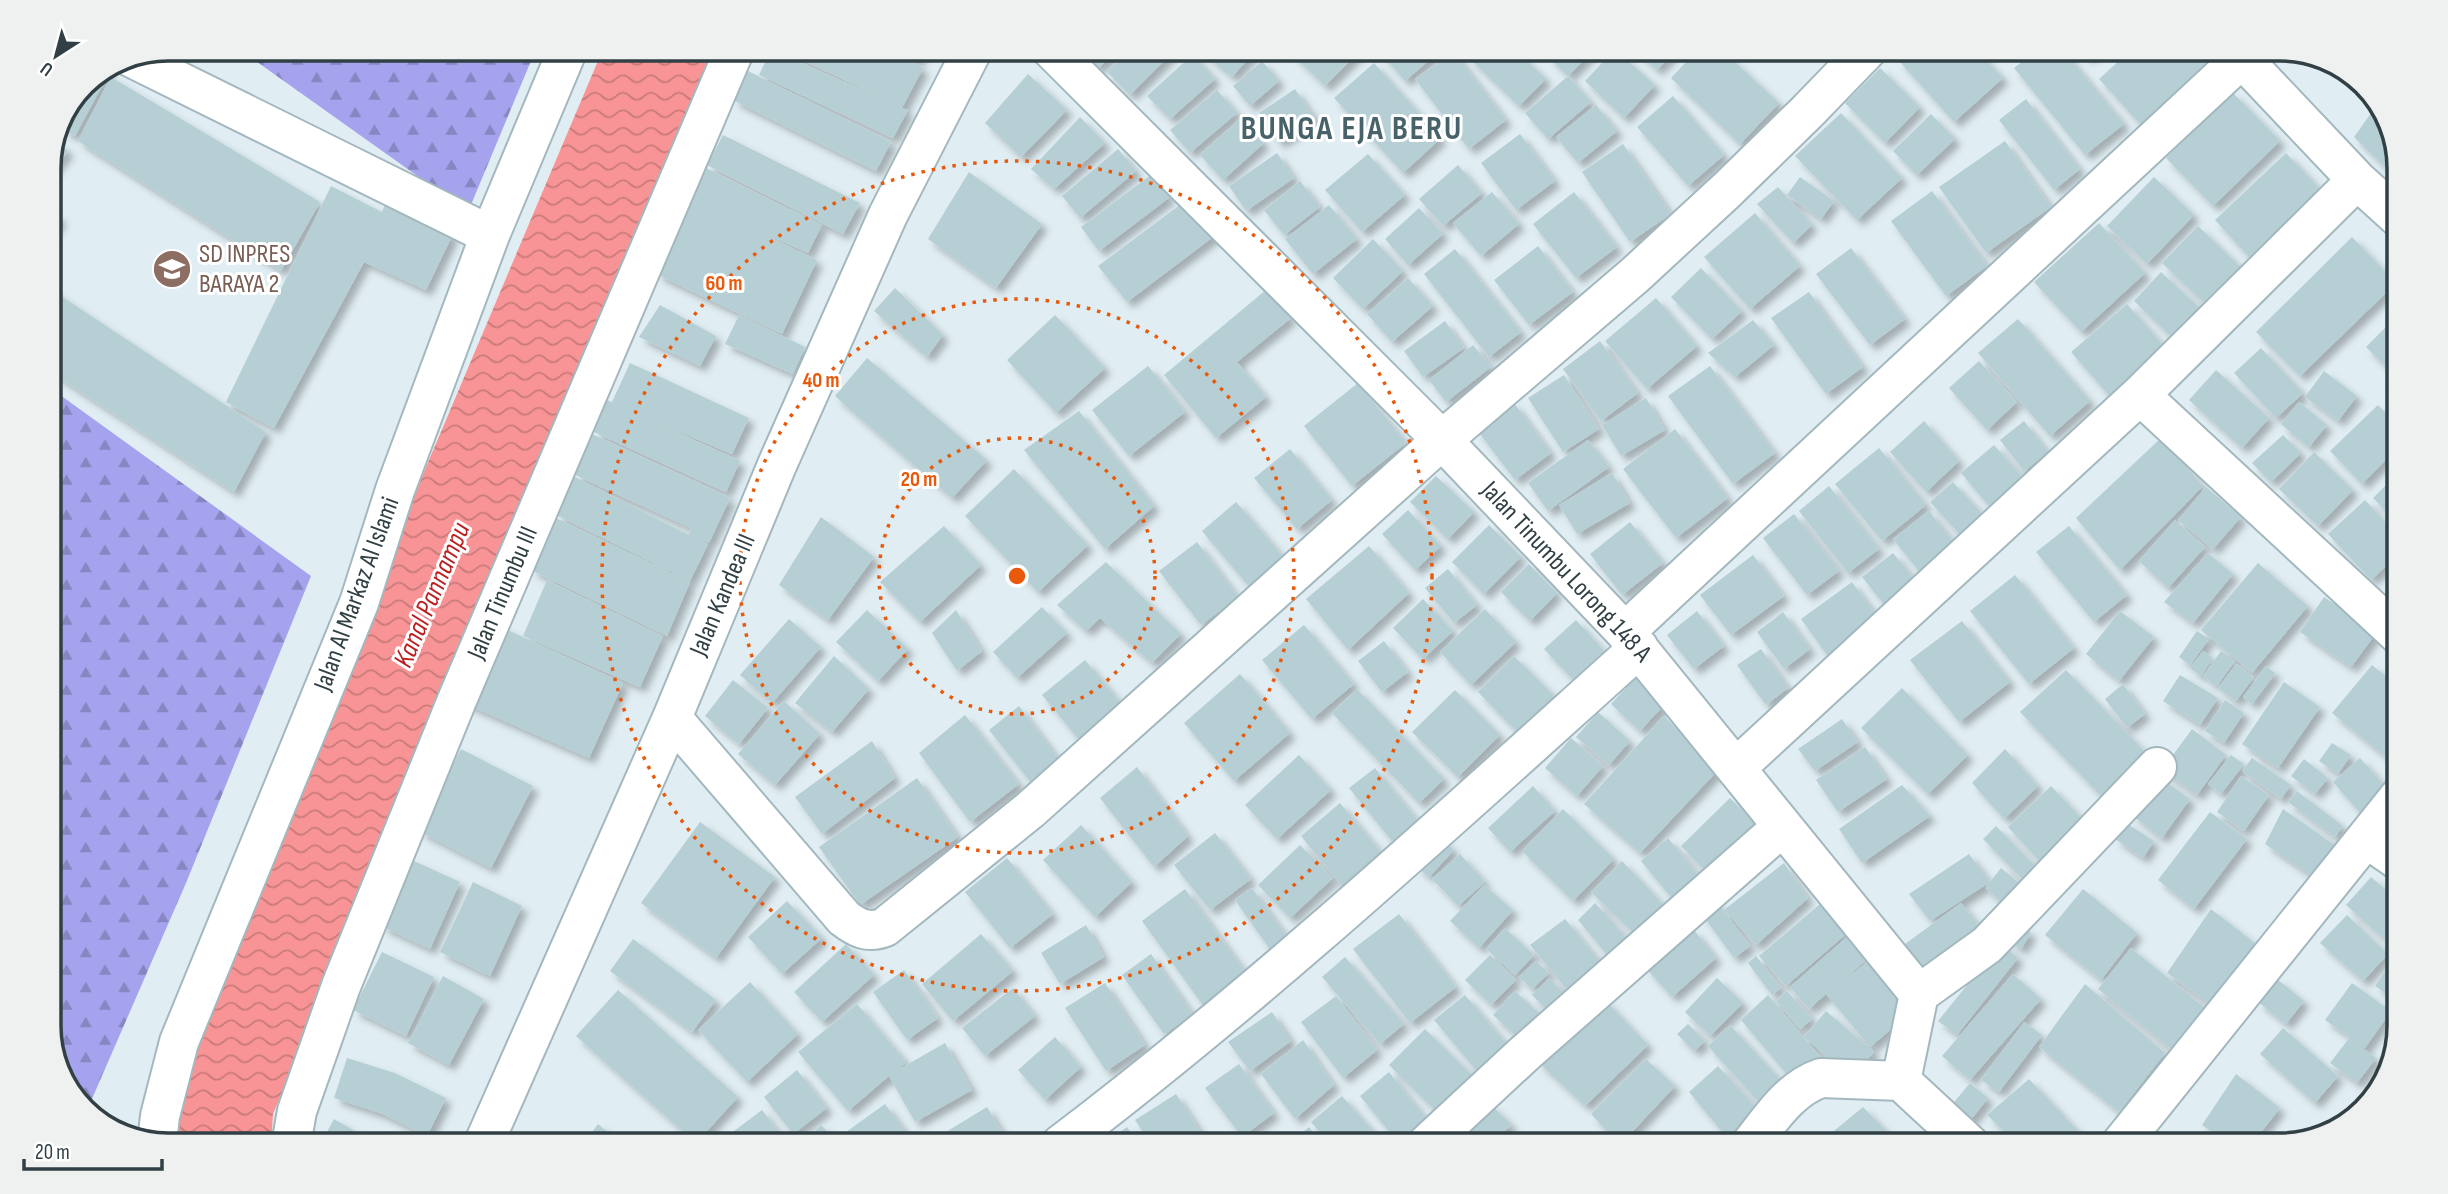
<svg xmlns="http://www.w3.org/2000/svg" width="2448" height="1194" font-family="'Sofia Sans Condensed',sans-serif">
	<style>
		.forest { fill: url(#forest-firs) }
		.water { fill: url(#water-waves) }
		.building { fill: #b5cfd5; filter: url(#shadow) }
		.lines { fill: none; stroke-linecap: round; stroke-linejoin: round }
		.minor-casing { stroke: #a3b8be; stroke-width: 42 }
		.minor { stroke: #fff; stroke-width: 38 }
		.ring { fill: none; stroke: #e8590c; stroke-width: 3.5; stroke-dasharray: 3.5 7 }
		.labels { text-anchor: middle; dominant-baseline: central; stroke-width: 6; stroke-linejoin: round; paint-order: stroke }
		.education-label { font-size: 26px; fill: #785e54; stroke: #fff; text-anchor: start }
		.street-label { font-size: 26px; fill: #314044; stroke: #fff }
		.water-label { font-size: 28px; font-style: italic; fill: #bb1f20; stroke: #fff }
		.district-label { font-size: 33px; font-weight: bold; letter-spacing: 2px; fill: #476268; stroke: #fff }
		.rim { fill: none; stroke: #314044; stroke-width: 3.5 }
		.centre { fill: #e8590c; stroke: #fff; stroke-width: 3.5 }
		.ring-label { font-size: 21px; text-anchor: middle; font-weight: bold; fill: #e8590c; stroke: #fff; stroke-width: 6; stroke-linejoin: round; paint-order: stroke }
	</style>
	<defs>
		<pattern id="forest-firs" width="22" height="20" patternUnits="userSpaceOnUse" patternTransform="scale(1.75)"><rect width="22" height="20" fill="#a5a3ed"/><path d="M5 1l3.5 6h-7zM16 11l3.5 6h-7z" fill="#8786c2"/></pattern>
		<pattern id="water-waves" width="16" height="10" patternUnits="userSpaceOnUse" patternTransform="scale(1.75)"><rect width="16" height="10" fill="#f89495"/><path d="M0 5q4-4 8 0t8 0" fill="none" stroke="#c97a7b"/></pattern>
		<filter id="shadow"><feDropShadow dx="6" dy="6" stdDeviation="3.5" flood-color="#0004"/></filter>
	</defs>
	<rect width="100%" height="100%" fill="#e0eef3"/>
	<!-- forest -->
	<path class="forest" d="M257,49H536L468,212L253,59Z
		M49,387L311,576L186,883L88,1108L69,1092L49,1034Z"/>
	<!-- water -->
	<path class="water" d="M603,49H721L273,1114L271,1145H168L171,1087L242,902Z"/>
	<!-- building -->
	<path class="building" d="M779,49H889L923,68L902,108L908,110L893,138L759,75L771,50L893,103Z
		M895,49H924L918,61Z
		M1079,49H1119L1097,69Z
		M1129,49H1176L1130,95L1107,72Z
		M1209,49H1251L1254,52L1232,77L1205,54Z
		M1297,49H1362L1325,86L1292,54Z
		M1382,49H1442L1405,81L1379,51Z
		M1476,49H1515L1546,79L1519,106L1468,57Z
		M1556,49H1595L1568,76L1548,56Z
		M1615,49L1655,85L1624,118L1585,81Z
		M1634,49H1676L1657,70Z
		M1698,49H1721L1779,103L1740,144L1671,78Z
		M1912,49H1976L2003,78L1954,122L1899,61Z
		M2039,49H2062L2124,124L2085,155L2014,68Z
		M2080,49H2098L2087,58Z
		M2132,49H2215L2219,54L2141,125L2099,79Z
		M1453,51L1506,120L1469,149L1415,79Z
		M1193,54L1215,79L1170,119L1147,96Z
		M1262,61L1279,81L1250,106L1233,86Z
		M1374,63L1441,138L1403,173L1334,98Z
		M1880,68L1920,107L1885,143L1845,103Z
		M106,69L110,71L75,136L63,130L84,84Z
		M748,71L891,142L876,171L733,100Z
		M1028,74L1067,110L1021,157L985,123Z
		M1568,76L1591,102L1548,139L1525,113Z
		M111,77L320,202L281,271L78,141Z
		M1295,89L1315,119L1279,143L1259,113Z
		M1217,90L1237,113L1190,153L1170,130Z
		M2233,93L2280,141L2213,206L2166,158Z
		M1673,96L1724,155L1688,186L1637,127Z
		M2026,99L2080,169L2054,190L1999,120Z
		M2379,102L2399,161V181L2354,137Z
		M1596,105L1617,131L1578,163L1556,137Z
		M1841,113L1902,178L1857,220L1795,156Z
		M1931,114L1955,139L1917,175L1893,151Z
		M1080,117L1105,143L1054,189L1031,169Z
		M1241,118L1264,143L1223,180L1200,155Z
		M1520,134L1555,181L1516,210L1481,163Z
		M723,135L860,203L843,234L707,165Z
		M2005,141L2051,207L1986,253L1939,187Z
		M58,142L68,151L49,175V161Z
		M1623,144L1671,214L1630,242L1582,172Z
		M1118,149L1136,171L1080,218L1062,196Z
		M1277,153L1294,178L1246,211L1229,186Z
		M2286,153L2323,192L2251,259L2215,220Z
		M1368,154L1405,195L1362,232L1325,190Z
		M1458,165L1482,193L1443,226L1419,199Z
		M706,168L822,225L808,253L734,220L817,260L782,334L656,274Z
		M969,172L1042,224L996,288L928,239Z
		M1152,174L1170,197L1099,251L1081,227Z
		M1800,177L1834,201L1821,219L1787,195Z
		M2154,177L2194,215L2147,264L2107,226Z
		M1300,181L1320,207L1284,235L1264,210Z
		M331,186L382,212L386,202L453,234L426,290L364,262L274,428L226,402Z
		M1778,187L1812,225L1793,243L1757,204Z
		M1932,191L1987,266L1946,296L1891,221Z
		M1492,192L1519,224L1481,256L1453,223Z
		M1574,192L1617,247L1576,278L1533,224Z
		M1185,201L1217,234L1127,302L1098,266Z
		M1329,205L1357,239L1313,274L1285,239Z
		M1419,208L1443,234L1408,265L1385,239Z
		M49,211L61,218L49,237Z
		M1755,213L1800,266L1750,309L1704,257Z
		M2099,223L2145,273L2081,332L2034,282Z
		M2198,226L2246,272L2211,309L2162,263Z
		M2352,237L2396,283L2300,376L2256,332Z
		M1373,239L1403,271L1363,309L1333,278Z
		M1538,246L1573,292L1529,325L1494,280Z
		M1851,248L1905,319L1870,345L1816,274Z
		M1455,249L1521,332L1489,357L1424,274Z
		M1701,268L1742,311L1712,339L1671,297Z
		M2161,272L2202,310L2174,339L2134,301Z
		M1408,278L1433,306L1392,342L1367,314Z
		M49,288L266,432L234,492L49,371Z
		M895,288L943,335L927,357L874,311Z
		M1267,289L1291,318L1237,362L1266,397L1216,438L1164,375Z
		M1809,292L1863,367L1826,394L1771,318Z
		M1656,298L1697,346L1647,389L1605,341Z
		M2127,304L2169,352L2113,400L2071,352Z
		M660,305L716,336L700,366L639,337Z
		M2399,314V364L2391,372L2366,347Z
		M739,315L805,347L793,374L725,344Z
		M1055,315L1105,368L1056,413L1007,360Z
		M2018,319L2090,401L2050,436L1978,353Z
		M1753,320L1774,345L1735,377L1708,353Z
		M1445,321L1464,348L1423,377L1404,351Z
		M1600,341L1638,393L1601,421L1563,369Z
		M1473,345L1491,367L1446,402L1429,380Z
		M2261,348L2303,393L2276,418L2234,373Z
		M867,358L987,460L952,498L835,396Z
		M1979,361L2017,402L1987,430L1949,388Z
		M630,363L749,418L732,454L644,417L740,461L726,492L594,432L607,400L612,402Z
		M1148,366L1185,412L1129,456L1092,410Z
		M1710,366L1775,453L1733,484L1668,396Z
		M2216,370L2269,418L2242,448L2189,400Z
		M2324,371L2357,396L2338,421L2305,397Z
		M1564,375L1599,429L1563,452L1528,398Z
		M2399,377V404L2385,392Z
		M1358,383L1406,443L1352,486L1304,426Z
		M1646,398L1665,430L1621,456L1602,425Z
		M2299,402L2327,425L2309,447L2281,424Z
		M1514,403L1551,453L1515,480L1477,430Z
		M2378,405L2399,426V447L2362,484L2330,451Z
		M1079,411L1154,506L1105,549L1024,450Z
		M1924,421L1959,461L1926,492L1890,452Z
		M2024,421L2048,452L2024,471L2000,440Z
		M1675,429L1728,498L1676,538L1623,469Z
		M592,434L730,498L709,543L694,536L708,544L690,581L556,515L573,476L689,535L691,528L575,475Z
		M2283,435L2301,453L2271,482L2252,463Z
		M2161,438L2203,486L2120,570L2076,518Z
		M1588,440L1609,467L1548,511L1528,483Z
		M1994,445L2022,477L1989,506L1961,473Z
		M1879,448L1926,505L1882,541L1835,484Z
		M1290,449L1332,500L1297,529L1254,478Z
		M2314,452L2353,490L2318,526L2279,489Z
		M1014,469L1088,545L1038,592L965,516Z
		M2399,472V524L2373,498Z
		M1612,473L1630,503L1577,534L1559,505Z
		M1436,476L1474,512L1448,539L1410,502Z
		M1953,482L1984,516L1961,536L1930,502Z
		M1829,486L1879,549L1848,573L1799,511Z
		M2206,487L2241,517L2213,549L2178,520Z
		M2365,500L2399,537V554L2371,580L2328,534Z
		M1236,502L1286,560L1251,589L1202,531Z
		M1408,510L1441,546L1415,570L1382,534Z
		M1929,511L1957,547L1922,575L1893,539Z
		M1794,514L1839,571L1807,595L1763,538Z
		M821,517L874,557L828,620L779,585Z
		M556,518L690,582L667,636L531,570Z
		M2175,520L2205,547L2168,588L2139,561Z
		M1630,522L1663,563L1622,595L1590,554Z
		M1489,525L1521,557L1484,594L1452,562Z
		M944,526L981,565L920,622L880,582Z
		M2069,526L2127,595L2094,622L2036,552Z
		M1197,542L1238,597L1201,625L1159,571Z
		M1369,546L1409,593L1348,650L1306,599Z
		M1893,553L1922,589L1891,613L1862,577Z
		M2208,553L2233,574L2193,623L2164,602Z
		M1753,555L1784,596L1731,635L1700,595Z
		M1106,562L1181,634L1152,663L1100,618L1086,631L1057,605Z
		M2258,563L2308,606L2252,673L2201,630Z
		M1529,564L1557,593L1530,621L1501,592Z
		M1448,569L1477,605L1454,623L1425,588Z
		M2399,574V595L2388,583Z
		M2015,575L2074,648L2029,684L1970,611Z
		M547,580L663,636L640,687L523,636Z
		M1852,582L1884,626L1832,662L1801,619Z
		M2324,597L2377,632L2351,667L2300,632Z
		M1423,599L1453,631L1423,659L1393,628Z
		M1042,607L1067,633L1017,678L993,652Z
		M1485,609L1516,642L1471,685L1440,652Z
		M867,610L908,649L878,681L836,642Z
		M956,610L982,651L957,671L932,633Z
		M1697,611L1724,646L1694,669L1667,635Z
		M2120,611L2154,637L2119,681L2086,654Z
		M1783,612L1810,649L1784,669L1757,632Z
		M789,619L821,647L772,703L740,675Z
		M1576,620L1607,654L1575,682L1544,649Z
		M1962,621L2010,682L1959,722L1910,660Z
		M1304,625L1354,684L1312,719L1262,660Z
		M499,626L623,683L589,758L464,703Z
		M2197,631L2209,639L2190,665L2179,657Z
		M1384,641L1408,672L1382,692L1358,661Z
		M1761,649L1788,688L1766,705L1737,665Z
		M2203,651L2213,658L2201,676L2190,668Z
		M2221,651L2235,661L2217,686L2203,676Z
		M834,656L869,689L832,732L795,703Z
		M1514,656L1554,696L1517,732L1478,692Z
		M1085,660L1122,705L1080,741L1042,695Z
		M2236,664L2254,677L2236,701L2218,688Z
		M2372,665L2399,687V764L2397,766L2332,713Z
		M2266,666L2275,673L2252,704L2243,697Z
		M2066,670L2147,754L2102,797L2020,712Z
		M1240,674L1290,733L1234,781L1184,723Z
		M2180,675L2218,698L2200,725L2163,701Z
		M1635,678L1664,705L1640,731L1611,704Z
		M733,680L768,708L739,744L705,716Z
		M2284,682L2320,707L2278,768L2242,744Z
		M2123,684L2145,714L2127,728L2105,699Z
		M1902,688L1968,755L1928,794L1861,728Z
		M1357,689L1444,779L1419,803L1332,713Z
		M1455,690L1500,735L1458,777L1412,732Z
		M2225,700L2244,713L2224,743L2205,731Z
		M784,701L820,734L775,785L738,754Z
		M1019,706L1060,761L1033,785L989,730Z
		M1598,712L1630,741L1609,765L1576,737Z
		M965,715L1019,784L970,822L919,753Z
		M1664,716L1718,770L1640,853L1584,804Z
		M1842,719L1858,742L1815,771L1798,749Z
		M2192,729L2226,755L2197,795L2162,770Z
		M1571,738L1603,766L1577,796L1545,768Z
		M872,741L895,778L822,834L795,797Z
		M2332,743L2351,755L2338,774L2319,761Z
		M1865,747L1887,779L1838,812L1816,780Z
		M461,749L533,786L491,868L419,831Z
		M2005,749L2038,786L2004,819L1972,783Z
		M1299,755L1331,790L1277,839L1245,805Z
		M2231,755L2244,764L2221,794L2208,784Z
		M2252,758L2291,785L2281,799L2242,771Z
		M2360,758L2389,791L2362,815L2333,782Z
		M2304,759L2328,778L2315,794L2291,776Z
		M1137,767L1188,836L1154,867L1100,798Z
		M1375,768L1418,821L1392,841L1349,788Z
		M2241,776L2269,795L2244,831L2217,812Z
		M2159,777L2190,799L2162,838L2132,815Z
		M917,778L958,837L860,905L819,847Z
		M1902,785L1930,816L1862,863L1839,829Z
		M1533,786L1555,811L1510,852L1488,828Z
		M2051,786L2085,822L2041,863L2008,827Z
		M2297,791L2343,826L2335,837L2288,802Z
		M1730,798L1763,831L1713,879L1681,846Z
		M1340,803L1385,857L1345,890L1301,836Z
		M1563,809L1614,859L1573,901L1522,851Z
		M2283,809L2339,848L2315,878L2265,844Z
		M2210,812L2247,839L2194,909L2158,880Z
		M700,822L775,877L716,958L641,903Z
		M2126,823L2154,841L2143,858L2115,839Z
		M1081,825L1132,882L1095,917L1043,860Z
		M1996,826L2038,869L2025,882L1983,839Z
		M1215,833L1251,879L1210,910L1174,865Z
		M1441,838L1454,850L1429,877L1416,866Z
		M1668,838L1701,879L1675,902L1641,861Z
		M1300,845L1333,878L1290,918L1258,885Z
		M1460,854L1485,882L1458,906L1432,879Z
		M1969,854L1990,882L1930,921L1909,894Z
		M1007,858L1053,914L1010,948L965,892Z
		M412,860L460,882L430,949L381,926Z
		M1622,861L1666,907L1638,937L1591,892Z
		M1784,863L1808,898L1756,945L1724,910Z
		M2001,868L2023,886L2007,907L1985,888Z
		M2371,877L2399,901V936L2391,945L2346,905Z
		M473,882L522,906L490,976L440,952Z
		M1484,885L1513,910L1479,948L1450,921Z
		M1252,888L1293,946L1276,958L1235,900Z
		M1185,889L1248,976L1205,1008L1142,921Z
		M2083,889L2137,933L2101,980L2045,935Z
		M787,901L822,938L782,974L748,937Z
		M1717,901L1750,946L1734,958L1701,913Z
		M1595,903L1632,944L1613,962L1578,920Z
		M1961,903L1984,933L1928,974L1905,944Z
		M1820,904L1846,934L1786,986L1759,956Z
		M2211,909L2260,947L2216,1008L2167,973Z
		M1399,914L1456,987L1410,1023L1353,949Z
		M2347,915L2388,954L2363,981L2320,943Z
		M1565,919L1602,964L1569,992L1530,945Z
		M1086,925L1104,957L1060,984L1041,953Z
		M2019,925L2031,933L2021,949L2009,941Z
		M1505,928L1534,955L1515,975L1486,949Z
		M1694,930L1716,958L1672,997L1645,967Z
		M981,934L1013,971L953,1021L922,984Z
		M1846,938L1866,960L1833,990L1867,962L1912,1011L1870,1047L1826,994L1809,1009L1790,987Z
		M633,939L716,1000L692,1032L610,971Z
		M2001,943L2018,958L1957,1035L1938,1021Z
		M846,944L874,975L822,1022L794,992Z
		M2131,948L2206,1009L2172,1050L2098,989Z
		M382,952L434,977L406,1036L353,1010Z
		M1151,954L1193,1015L1164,1034L1122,975Z
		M1490,955L1516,980L1491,1005L1465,980Z
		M1756,956L1781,988L1772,995L1748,963Z
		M1345,957L1404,1024L1380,1044L1322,977Z
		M1536,961L1549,973L1532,989L1519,977Z
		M2391,962L2399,968L2398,1002L2375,986Z
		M904,970L938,1018L907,1040L873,992Z
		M2013,974L2041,999L1970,1080L1942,1056Z
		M443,976L484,999L449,1065L408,1043Z
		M1549,978L1566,995L1549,1012L1532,995Z
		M1717,978L1743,1003L1710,1036L1685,1012Z
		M2277,979L2304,1001L2286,1024L2258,1002Z
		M750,982L798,1034L747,1082L698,1030Z
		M1105,983L1145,1045L1106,1071L1065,1008Z
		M2352,983L2391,1011L2365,1048L2353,1041L2376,1058L2357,1083L2330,1063L2350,1037L2325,1020Z
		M2085,984L2165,1053L2119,1112L2039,1047Z
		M1013,988L1035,1016L985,1056L962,1028Z
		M618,990L738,1097L696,1143L576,1036Z
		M1515,991L1541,1015L1518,1038L1493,1015Z
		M1787,991L1812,1019L1800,1029L1776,1001Z
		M1465,995L1510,1048L1480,1075L1434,1020Z
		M1768,995L1822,1059L1796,1085L1741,1020Z
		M1336,996L1377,1050L1343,1078L1301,1022Z
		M1604,999L1648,1045L1585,1106L1537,1061Z
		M857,1004L906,1062L896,1071L945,1043L972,1090L915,1122L889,1076L848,1111L798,1052Z
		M1826,1011L1874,1052L1851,1077L1804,1037Z
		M1272,1012L1291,1041L1250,1071L1228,1042Z
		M2024,1022L2042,1035L1999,1092L1981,1080Z
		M1688,1024L1705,1041L1694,1051L1677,1034Z
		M1730,1025L1789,1089L1764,1108L1708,1046Z
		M2283,1028L2338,1076L2315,1103L2260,1054Z
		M1425,1029L1475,1078L1439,1114L1389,1065Z
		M1055,1037L1081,1067L1045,1100L1018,1070Z
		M1303,1040L1334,1085L1295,1119L1261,1074Z
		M347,1058L395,1073L446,1098L427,1136L383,1114L334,1098Z
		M1646,1059L1675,1086L1620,1145L1591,1114Z
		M1239,1064L1274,1113L1242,1137L1205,1088Z
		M1718,1066L1765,1118L1733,1145L1689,1092Z
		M797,1070L827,1108L793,1134L764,1097Z
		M1389,1072L1433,1127L1410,1145H1400L1360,1096Z
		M2236,1074L2280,1108L2251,1145H2230L2202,1125Z
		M2029,1079L2091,1145H2018L1987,1115Z
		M1970,1083L1988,1098L1969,1122L1950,1107Z
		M1176,1094L1209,1145H1151L1135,1120Z
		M1342,1096L1385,1145H1330L1311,1122Z
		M885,1104L907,1134L892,1145H855L846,1132Z
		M1490,1104L1512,1125L1488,1145H1455L1448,1138Z
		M987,1107L1010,1145H947L941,1135Z
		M1863,1107L1899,1145H1817Z
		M762,1110L784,1139L777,1145H744L734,1131Z
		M334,1119L379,1145H320Z
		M598,1124L623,1145H583Z
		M821,1125L841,1145H801Z
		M1127,1127L1139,1145H1102Z
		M1309,1127L1323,1145H1286Z"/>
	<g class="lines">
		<!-- minor casing -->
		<g class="minor-casing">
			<path id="minor" d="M1051,49L1442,440L1625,632L1919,994L1901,1081
				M2233,49L2357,180L2399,218
				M130,57L490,235
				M2140,395L2399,635
				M1625,632L2241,59
				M672,718L844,918C857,928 868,934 885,927L1030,810L1442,440L1635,275L1727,190L1807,112L1868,49
				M1737,767L2140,395L2357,180
				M2366,838L2399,861
				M1919,994L1987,945L2157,767
				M1901,1081L1970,1145
				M157,1142L160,1116L179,1042L359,603L395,490L490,235L568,49
				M291,1145L297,1111L341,986L457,700L735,49
				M483,1145L672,718L777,465L888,215L973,49
				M1060,1145C1263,991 1450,818 1639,648
				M1426,1145L1524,1054L1782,827
				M1750,1145C1771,1119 1789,1089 1821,1078L1901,1081
				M2120,1145L2399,797"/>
		</g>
		<!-- minor -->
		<use href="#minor" class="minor"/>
	</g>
	<!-- distance rings -->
	<g class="ring">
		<circle cx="1017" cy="576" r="138"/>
		<circle cx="1017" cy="576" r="277"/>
		<circle cx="1017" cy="576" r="415"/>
	</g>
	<!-- icons -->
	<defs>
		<g id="school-disc" transform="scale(2.0125)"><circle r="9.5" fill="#8d6e63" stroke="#fff"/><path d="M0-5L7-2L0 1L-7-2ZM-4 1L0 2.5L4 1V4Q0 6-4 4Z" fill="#fff"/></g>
	</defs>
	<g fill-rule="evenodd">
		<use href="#school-disc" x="172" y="269"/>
	</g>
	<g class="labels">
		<!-- education labels -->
		<g class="education-label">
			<text x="199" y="254">SD INPRES<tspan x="199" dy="30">BARAYA 2</tspan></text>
		</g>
		<!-- street labels -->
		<g class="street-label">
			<text transform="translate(1566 572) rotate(47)">Jalan Tinumbu Lorong 148 A</text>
			<text transform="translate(503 593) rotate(-67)">Jalan Tinumbu III</text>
			<text transform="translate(357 594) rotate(-70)">Jalan Al Markaz Al Islami</text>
			<text transform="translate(723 595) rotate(-67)">Jalan Kandea III</text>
		</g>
		<!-- water labels -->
		<g class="water-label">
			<text transform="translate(432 595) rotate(-67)">Kanal Pannampu</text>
		</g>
		<!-- district labels -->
		<g class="district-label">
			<text x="1352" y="129">BUNGA EJA BERU</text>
		</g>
	</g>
	<!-- crop -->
	<path d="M0 0H2448V1194H0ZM168 61H2280A107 107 0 0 1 2387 168V1026A107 107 0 0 1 2280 1133H168A107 107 0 0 1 61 1026V168A107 107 0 0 1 168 61Z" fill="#eff0f0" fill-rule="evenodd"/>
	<path class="rim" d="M168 61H2280A107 107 0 0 1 2387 168V1026A107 107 0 0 1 2280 1133H168A107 107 0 0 1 61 1026V168A107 107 0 0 1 168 61Z"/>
	<circle cx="1017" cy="576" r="10" class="centre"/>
	<g class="ring-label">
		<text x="724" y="290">60 m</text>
		<text x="821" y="387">40 m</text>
		<text x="919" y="486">20 m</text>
	</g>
	<!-- north arrow -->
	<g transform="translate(56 56) rotate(216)" stroke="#ffffff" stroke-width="5" paint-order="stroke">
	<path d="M0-5L12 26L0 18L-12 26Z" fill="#314044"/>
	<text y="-10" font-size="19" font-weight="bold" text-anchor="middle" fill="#314044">U</text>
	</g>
	<!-- scale -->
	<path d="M24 1159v10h138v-10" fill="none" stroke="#314044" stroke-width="3.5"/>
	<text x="35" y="1159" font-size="21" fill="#314044" stroke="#ffffff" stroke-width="5" paint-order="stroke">20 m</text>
</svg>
